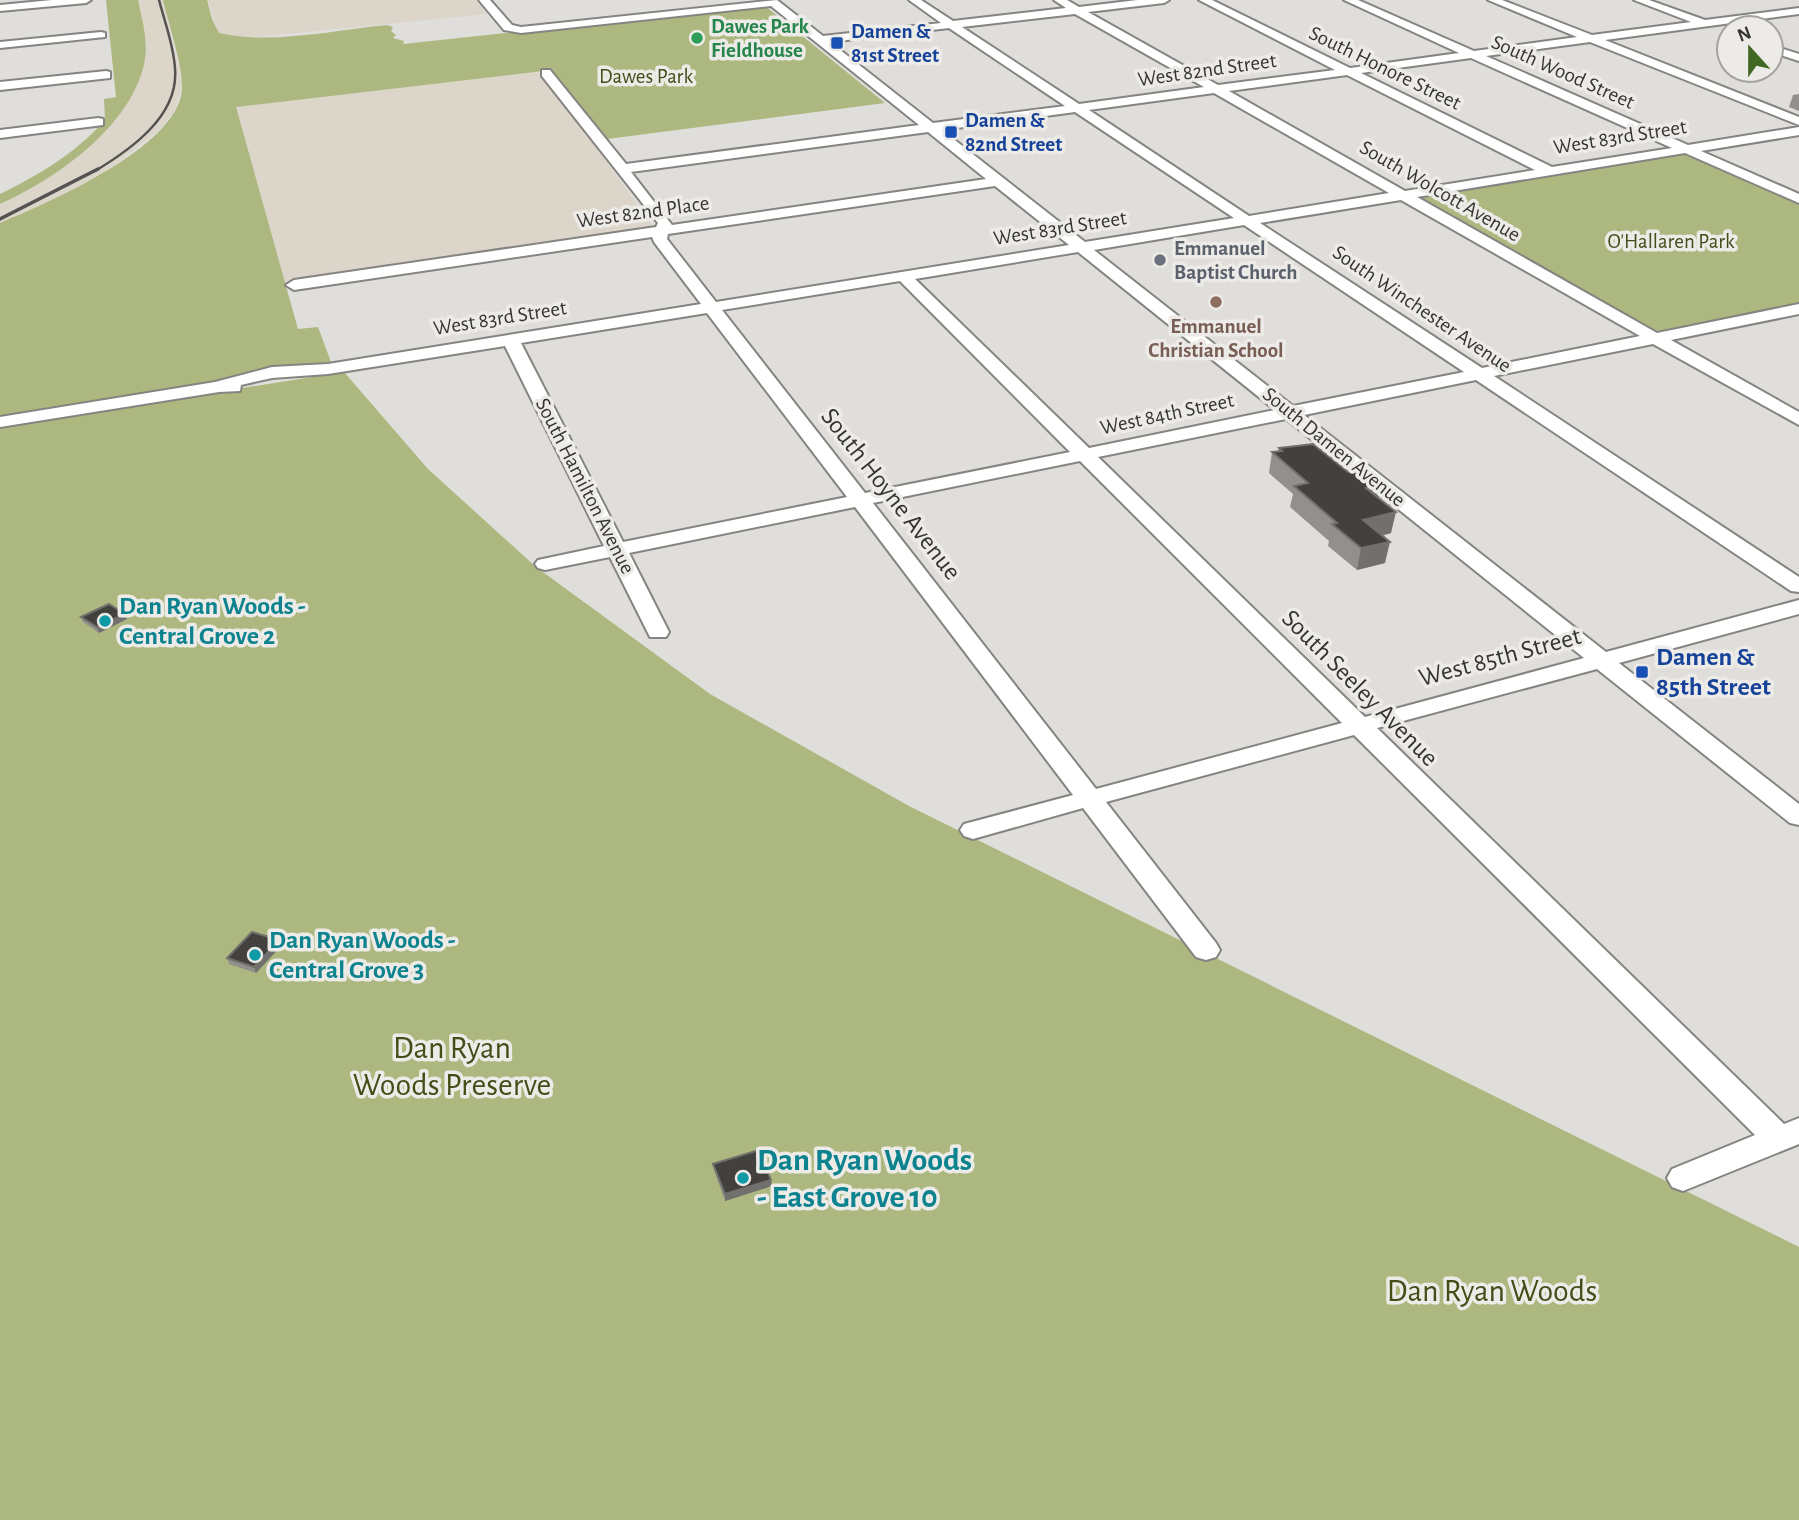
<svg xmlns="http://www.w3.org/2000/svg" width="1799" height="1520" font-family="'Alegreya Sans',sans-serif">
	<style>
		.built { fill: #dbd5ca }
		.green { fill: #acb87f }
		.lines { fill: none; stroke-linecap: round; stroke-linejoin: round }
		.minor-casing { stroke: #868480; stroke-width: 4 }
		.minor { fill: #fff; fill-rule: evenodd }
		.rail-far1 { stroke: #555351; stroke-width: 2.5 }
		.rail { stroke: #555351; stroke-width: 3.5 }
		.wall { fill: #92908c }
		.shaded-wall { fill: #72706d }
		.building { fill: #43413e; stroke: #72706d; stroke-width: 2 }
		.leisure-dot { fill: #2e9e5b; stroke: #edebe7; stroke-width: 2.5 }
		.transit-dot { fill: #1a4fb4; stroke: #edebe7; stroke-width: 2.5 }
		.worship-dot { fill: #6b7280; stroke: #edebe7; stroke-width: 2.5 }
		.education-dot { fill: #8d6e63; stroke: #edebe7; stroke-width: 2.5 }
		.culture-dot { fill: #0f9aa8; stroke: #edebe7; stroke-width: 2.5 }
		.labels { text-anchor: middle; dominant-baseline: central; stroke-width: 7; stroke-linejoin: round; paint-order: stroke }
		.far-leisure-label { font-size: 21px; font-weight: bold; fill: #27864d; stroke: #edebe7; text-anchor: start }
		.far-transit-label { font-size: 21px; font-weight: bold; fill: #164399; stroke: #edebe7; text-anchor: start }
		.far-street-label { font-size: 21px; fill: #353432; stroke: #edebe7 }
		.far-park-label { font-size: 21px; fill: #444c18; stroke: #edebe7 }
		.far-worship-label { font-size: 21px; font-weight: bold; fill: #5b616d; stroke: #edebe7; text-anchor: start }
		.far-education-label { font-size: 21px; font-weight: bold; fill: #785e54; stroke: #edebe7 }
		.street-label { font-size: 26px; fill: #353432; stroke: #edebe7 }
		.culture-label { font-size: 26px; font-weight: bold; fill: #0d838f; stroke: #edebe7; text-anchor: start }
		.transit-label { font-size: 26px; font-weight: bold; fill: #164399; stroke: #edebe7; text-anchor: start }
		.near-park-label { font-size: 32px; fill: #444c18; stroke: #edebe7 }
		.near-culture-label { font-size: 32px; font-weight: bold; fill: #0d838f; stroke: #edebe7; text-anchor: start }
	</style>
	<rect width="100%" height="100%" fill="#e0deda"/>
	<!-- built -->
	<path class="built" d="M138,0H163L183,86L173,113L157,132L104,173L63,196L0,223V204L70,162L105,131L130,96L146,44Z
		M207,0H476L487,14L244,38L219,34Z
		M553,70L607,139L591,141L657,231L286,286L235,107Z"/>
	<!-- green -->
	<path class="green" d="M106,0H138C142,19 148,40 145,59C134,125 56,179 0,204V194C39,175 76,153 105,120L104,99L116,97Z
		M163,0H207L212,19L219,33C270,45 335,30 387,25L393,27L391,31L396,35L393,38L404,41L403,44L764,5L885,103L607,139L552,70L236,107L298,329L318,327L331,362L0,417V223C47,203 177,148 182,90C184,69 168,22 163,0Z
		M1681,153L1689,154L1799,203V304L1662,331L1653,330L1416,198L1418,195Z
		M344,372L428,469L536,567L710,694L909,806L1799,1247V1520H0V426Z"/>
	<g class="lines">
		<!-- minor casing -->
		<g class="minor-casing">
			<path id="minor" d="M52,0H91L86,3L0,11V5Z
				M479,0H490L512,25L521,27L777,0L823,36L941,23L909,0H921L953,21L1066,8L1054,0H1067L1079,7L1137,0H1169L1164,3L1088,12L1218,85L1335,70L1199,0H1212L1350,68L1459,53L1344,0H1358L1474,51L1577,37L1488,0H1502L1592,35L1691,22L1634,0H1649L1705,20L1799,8V14L1605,40L1799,117V125L1590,42L1486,56L1688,145L1799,127V135L1701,151L1799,194V203L1685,153L1417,197L1657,333L1799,304V314L1671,340L1799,412V425L1653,344L1494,376L1799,577V592L1791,591L1476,380L1304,415L1606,652L1799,600V614L1619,663L1799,804V825L1790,823L1597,669L1377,728L1784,1124L1799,1118V1144L1683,1191L1672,1187L1667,1178L1672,1169L1755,1135L1354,735L1106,802L1216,943L1220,950L1216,957L1206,960L1196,957L1083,808L973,839L964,836L960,830L964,824L1073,795L855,507L629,553L669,632L666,637H650L610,557L545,570L538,568L535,564L538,560L604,546L505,346L328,374L272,378L241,385L240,391L219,392L0,427V417L215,382L272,367L328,364L701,304L654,242L652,237L294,290L286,285L294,280L656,227L658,223L542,76V70H550L626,164L919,125L771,6L521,33L504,30ZM1075,14L1204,87L1079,104L962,27ZM949,28L1065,106L933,123L830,42ZM1471,58L1672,148L1552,167L1361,73ZM1347,75L1535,170L1405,191L1229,91ZM1214,93L1389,193L1249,216L1089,110ZM1075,112L1234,218L1085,242L942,130ZM928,132L986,179L672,225L631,172ZM995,186L1069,245L716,302L667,239L668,234ZM1401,200L1640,336L1482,368L1260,223ZM1244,225L1464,372L1293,406L1094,250ZM1078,252L1275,410L1089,448L915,279ZM900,281L1070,452L865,493L722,310ZM707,313L847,497L623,542L521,343ZM1286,419L1584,658L1365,717L1098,457ZM1080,461L1342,723L1096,789L873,503Z
				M101,32L105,33V37L0,48V42Z
				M1771,45L1799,54V61L1771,52Z
				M106,71L110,72V78L0,90V82Z
				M98,118L103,119V125L0,138V130Z"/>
		</g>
		<!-- minor -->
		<use href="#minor" class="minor"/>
		<!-- rail-far1 -->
		<path class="rail-far1" d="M95,171C130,150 179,116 175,69C174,46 165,23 159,0"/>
		<!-- rail -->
		<path class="rail" d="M0,219L98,169"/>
	</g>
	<!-- wall -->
	<path class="wall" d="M1799,94V111L1789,107L1793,95Z
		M1279,448L1379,499L1391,533L1382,536L1385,563L1357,570L1328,546L1329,541L1290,507L1293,494L1269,473L1272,452L1278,451Z
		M125,614L127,619L99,633L83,622L81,617Z
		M281,946L256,973L229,964L227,958Z
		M713,1164L772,1186L725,1201L714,1170Z"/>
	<!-- shaded-wall -->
	<path class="shaded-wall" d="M1382,485L1377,506L1366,488Z
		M1396,512L1391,533L1358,541L1363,520Z
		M1390,542L1385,563L1357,570L1361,548Z
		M125,614L127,619L99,633L97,627Z
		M279,940L281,946L256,973L254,967Z
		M771,1180L772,1186L725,1201V1194Z"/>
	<!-- building -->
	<path class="building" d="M1313,444L1348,472L1361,469L1382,485L1366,488L1396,512L1363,520L1390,542L1361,548L1332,524L1337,523L1294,486L1308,483L1272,452L1282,451L1279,448Z
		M109,604L125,614L97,627L81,617Z
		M252,932L279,940L254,967L227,958Z
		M759,1150L771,1180L725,1194L713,1164Z"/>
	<!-- markers -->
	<circle class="leisure-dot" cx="697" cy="38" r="7"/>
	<g class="transit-dot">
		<rect x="830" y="36" width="14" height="14" rx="3.5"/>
		<rect x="944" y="125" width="14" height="14" rx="3.5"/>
		<rect x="1635" y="665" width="14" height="14" rx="3.5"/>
	</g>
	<circle class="worship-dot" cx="1160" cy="260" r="7"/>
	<circle class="education-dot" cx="1216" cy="302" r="7"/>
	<g class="culture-dot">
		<circle cx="105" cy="621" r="7"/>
		<circle cx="255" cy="955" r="7"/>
		<circle cx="743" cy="1178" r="7"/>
	</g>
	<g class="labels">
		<!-- far-leisure labels -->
		<g class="far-leisure-label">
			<text x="711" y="26">Dawes Park<tspan x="711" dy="24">Fieldhouse</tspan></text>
		</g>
		<!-- far-transit labels -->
		<g class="far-transit-label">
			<text x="851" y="31">Damen &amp;<tspan x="851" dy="24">81st Street</tspan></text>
			<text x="965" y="120">Damen &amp;<tspan x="965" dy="24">82nd Street</tspan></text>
		</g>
		<!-- far-street labels -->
		<g class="far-street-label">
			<text transform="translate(1385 68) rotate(26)">South Honore Street</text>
			<text transform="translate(1207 70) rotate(-8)">West 82nd Street</text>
			<text transform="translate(1563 72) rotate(24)">South Wood Street</text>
			<text transform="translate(1620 137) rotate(-9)">West 83rd Street</text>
			<text transform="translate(1440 191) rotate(30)">South Wolcott Avenue</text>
			<text transform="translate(643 212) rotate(-8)">West 82nd Place</text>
			<text transform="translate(1060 228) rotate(-9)">West 83rd Street</text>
			<text transform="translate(1422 309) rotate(34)">South Winchester Avenue</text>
			<text transform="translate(500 318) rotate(-9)">West 83rd Street</text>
			<text transform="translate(1167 414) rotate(-12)">West 84th Street</text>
			<text transform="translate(1334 447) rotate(39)">South Damen Avenue</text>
			<text transform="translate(585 486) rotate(63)">South Hamilton Avenue</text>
		</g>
		<!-- far-park labels -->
		<g class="far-park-label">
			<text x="646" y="76">Dawes Park</text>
			<text x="1671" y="241">O'Hallaren Park</text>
		</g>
		<!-- far-worship labels -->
		<g class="far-worship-label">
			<text x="1174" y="248">Emmanuel<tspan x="1174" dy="24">Baptist Church</tspan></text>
		</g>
		<!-- far-education labels -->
		<g class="far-education-label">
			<text x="1216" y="326">Emmanuel<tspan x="1216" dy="24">Christian School</tspan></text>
		</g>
		<!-- street labels -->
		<g class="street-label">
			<text transform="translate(891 494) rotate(52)">South Hoyne Avenue</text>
			<text transform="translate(1500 657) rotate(-15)">West 85th Street</text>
			<text transform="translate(1360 688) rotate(45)">South Seeley Avenue</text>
		</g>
		<!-- culture labels -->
		<g class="culture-label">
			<text x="119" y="606">Dan Ryan Woods -<tspan x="119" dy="30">Central Grove 2</tspan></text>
			<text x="269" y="940">Dan Ryan Woods -<tspan x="269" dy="30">Central Grove 3</tspan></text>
		</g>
		<!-- transit labels -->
		<g class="transit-label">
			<text x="1656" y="657">Damen &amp;<tspan x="1656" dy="30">85th Street</tspan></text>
		</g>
		<!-- near-park labels -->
		<g class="near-park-label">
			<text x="452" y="1048">Dan Ryan<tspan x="452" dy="37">Woods Preserve</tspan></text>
			<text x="1492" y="1291">Dan Ryan Woods</text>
		</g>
		<!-- near-culture labels -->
		<g class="near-culture-label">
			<text x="757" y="1160">Dan Ryan Woods<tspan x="757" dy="37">- East Grove 10</tspan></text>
		</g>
	</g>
	<!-- north arrow -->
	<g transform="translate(1750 49) rotate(339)"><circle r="33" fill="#edebe7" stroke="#a3a29f" stroke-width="2"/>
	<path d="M0-5L12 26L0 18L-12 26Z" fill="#416823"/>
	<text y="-10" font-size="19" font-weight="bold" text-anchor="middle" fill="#353432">N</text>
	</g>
</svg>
